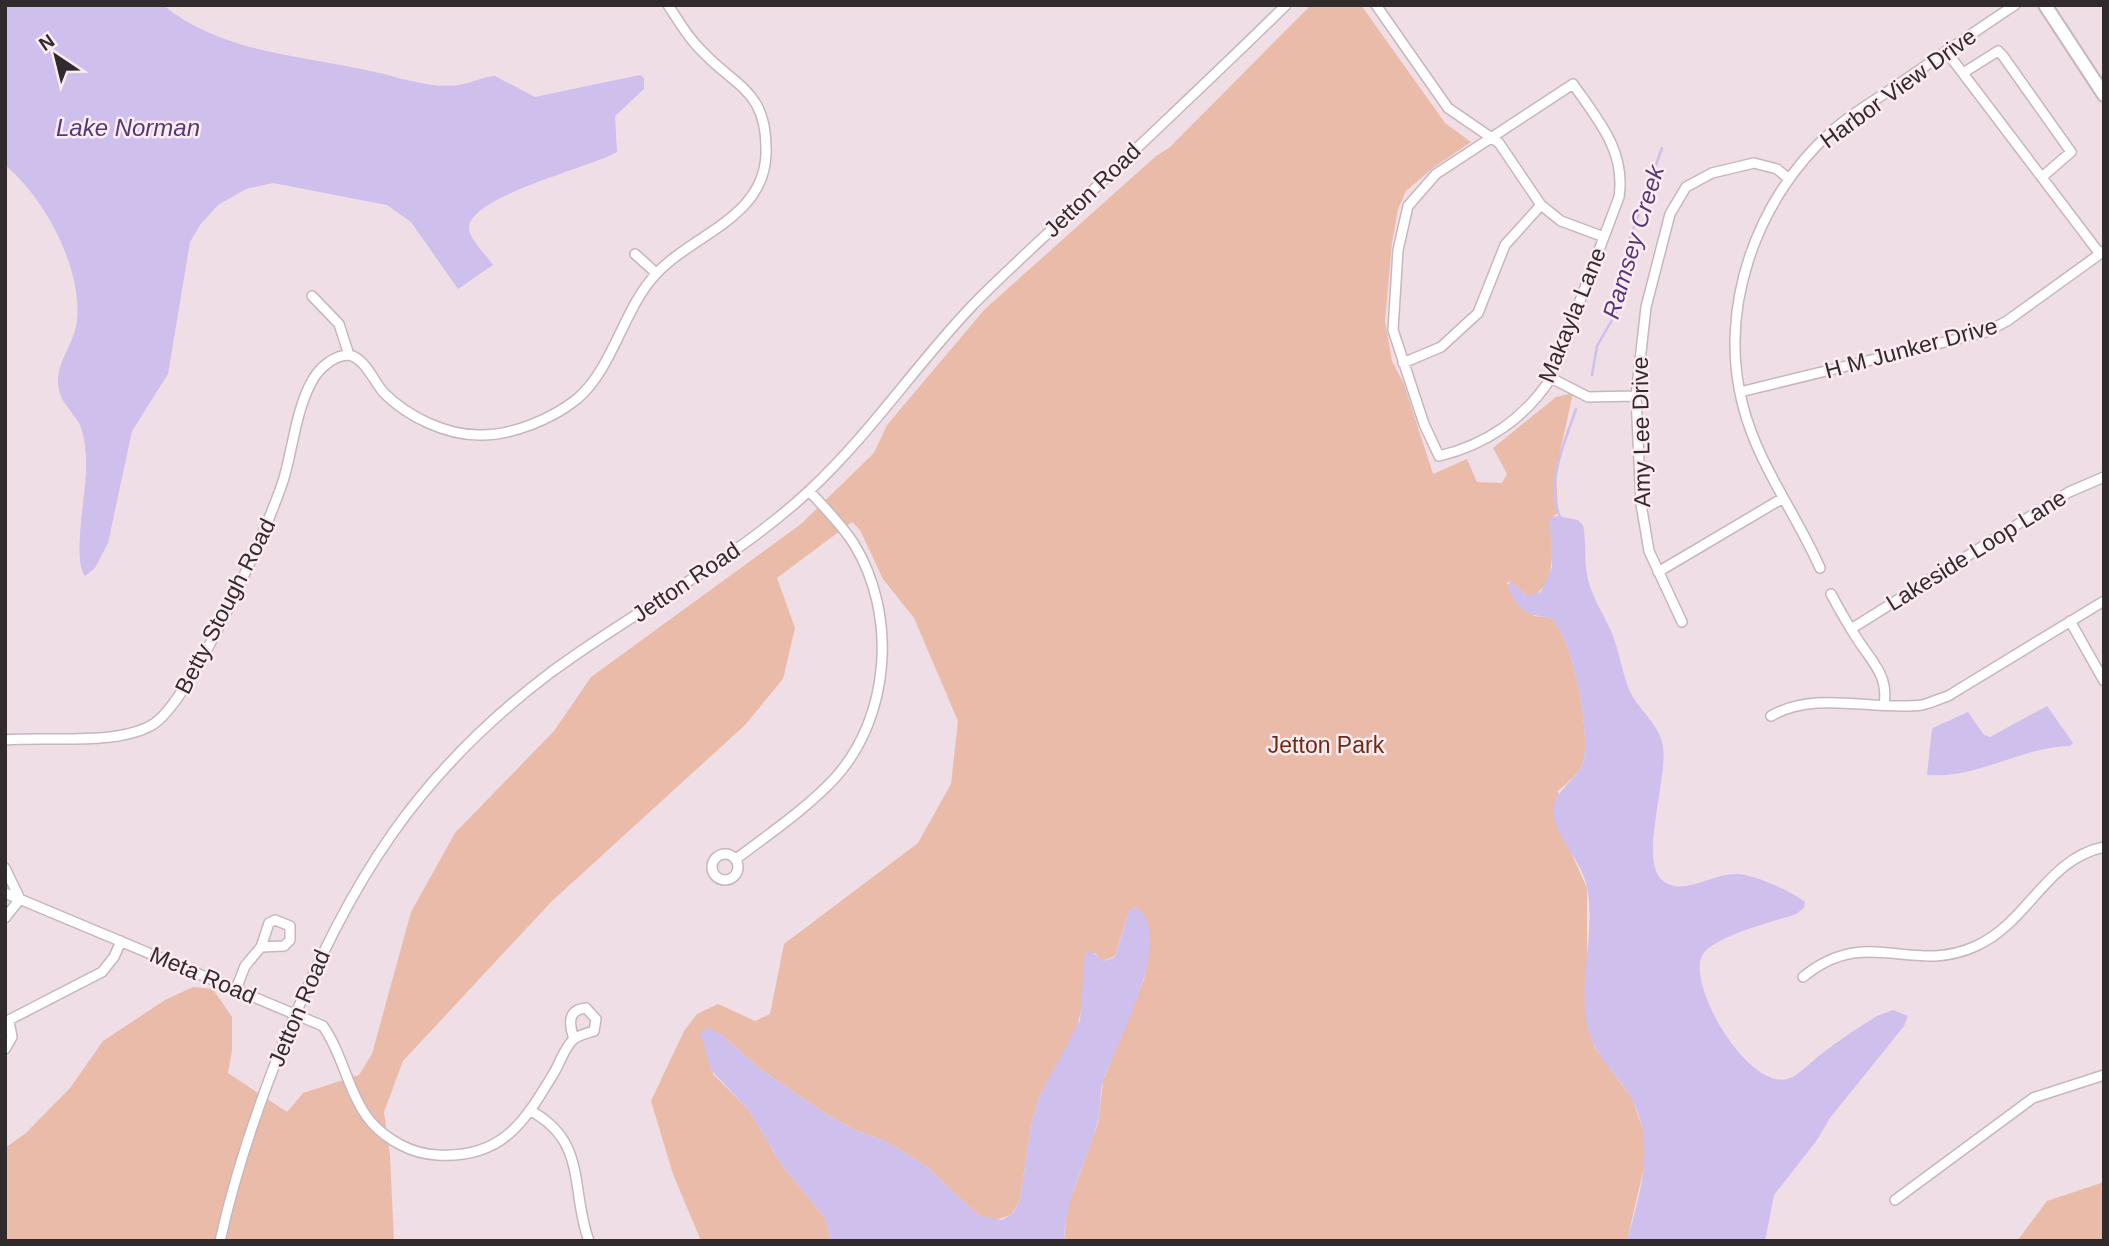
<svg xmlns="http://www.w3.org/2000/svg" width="2109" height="1246" font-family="Arial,sans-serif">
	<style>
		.green { fill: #ebbbaa }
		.water { fill: #cebfed }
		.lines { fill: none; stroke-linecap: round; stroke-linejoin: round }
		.stream { stroke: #cebfed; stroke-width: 2.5 }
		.minor-casing { stroke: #c7b6bd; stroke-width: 12 }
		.major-casing { stroke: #c7b6bd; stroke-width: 16 }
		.minor { stroke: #fff; stroke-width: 9 }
		.major { stroke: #fff; stroke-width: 12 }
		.labels { text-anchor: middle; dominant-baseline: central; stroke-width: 5; stroke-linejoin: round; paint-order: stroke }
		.street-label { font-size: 23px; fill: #312b2e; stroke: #fdebf2 }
		.park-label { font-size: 23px; fill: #6b2c15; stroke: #fdebf2 }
		.water-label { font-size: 24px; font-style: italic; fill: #523b75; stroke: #fdebf2 }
	</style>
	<rect width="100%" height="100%" fill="#efdee5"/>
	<!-- green -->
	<path class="green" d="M1311,5H1361L1445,123L1471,142L1433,168L1406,191L1398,209L1392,243L1385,321L1392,361L1404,384L1433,474L1467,459L1477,482L1502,483L1507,474L1493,448L1556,397L1573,393L1556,470L1558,513L1550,519C1551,545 1559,581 1532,597L1527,596L1510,581L1507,583L1534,616L1549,617C1572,631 1592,736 1583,762C1579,775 1567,783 1558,791L1568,846L1587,888V1026L1595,1048L1632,1098L1643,1130L1647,1154L1627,1241H1064L1067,1209L1098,1123L1103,1081L1144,979L1148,957L1136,907L1129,911L1115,956L1102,961L1095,953L1075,1035L1039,1097L1031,1125L1020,1200L1011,1215L995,1220L978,1215L926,1166L887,1142L853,1129L826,1114L763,1071L719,1033L713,1074L748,1109L781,1164L825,1218L831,1241H701L673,1174L651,1101L684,1031L697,1014L718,1004L755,1021L770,1014L784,944L918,843L951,784L958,721L914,618L883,579L860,530L852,522L777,578L795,628L783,679L744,726L552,901L403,1061L384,1112L390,1156L394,1241H5V1148L26,1133L70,1088L103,1041L165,1000L193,987L213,989L232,1017V1050L228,1073L287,1112L303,1093L359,1075L372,1054L411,912L455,833L554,731L591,677L801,524L874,453L887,425L985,309L1156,156L1169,148Z
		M2104,1182V1241H2017L2047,1201Z"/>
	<!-- water -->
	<path class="water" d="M5,5H163C223,54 302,55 375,72C402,78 431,89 459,85C471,83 482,77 495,76L535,97L640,75L644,78V89L615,116L617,152C592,167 469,196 469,228C469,239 486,255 493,265L458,289L411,222L387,205L273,183L246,189L218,205L200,225L190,242L168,374L132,431L108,543L95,568L85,576C72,560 86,493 86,471C87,456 85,436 79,423C70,408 58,400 58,381C58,360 75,342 77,320C82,268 45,198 5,165Z
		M1557,516L1578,520L1583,525C1587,544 1583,564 1589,583C1594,601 1606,618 1613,636C1619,653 1622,670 1628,687C1636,709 1659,722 1663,746C1668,779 1639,860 1662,880C1683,898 1711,873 1737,874C1753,874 1793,892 1805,902L1804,908L1796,914C1773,922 1717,935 1703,954C1684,982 1750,1095 1790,1078C1800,1074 1811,1062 1820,1055C1838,1041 1857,1028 1877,1016L1893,1010L1908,1016L1904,1026L1830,1118L1817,1140L1774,1195L1765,1241H1627C1641,1189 1659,1137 1625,1088C1611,1068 1592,1051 1587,1025C1578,980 1596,932 1587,887C1582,861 1558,841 1554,816C1550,790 1576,784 1583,762C1592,736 1572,631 1549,617C1524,616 1518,608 1508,587L1510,581L1527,596L1541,592L1552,567L1550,518Z
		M2047,706L2073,743L2070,746C2020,747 1978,779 1927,775L1932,729L1935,727L1968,712L1984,735L1990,737Z
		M1136,907C1178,934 1114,1048 1103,1081C1099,1095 1101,1110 1097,1124C1086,1164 1065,1198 1064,1241H831L825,1218L781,1164L748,1109L711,1070L700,1032L708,1028L719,1033L763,1071L826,1114L853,1129L887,1142L926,1166L978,1215L1002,1220L1013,1213L1020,1200L1031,1125L1039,1097L1080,1020L1085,953L1091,951L1103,961L1115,957L1129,911Z"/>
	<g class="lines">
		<!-- stream -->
		<path class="stream" d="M1592,375L1597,346L1616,313L1628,274L1629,241L1662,148
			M1561,519C1544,485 1565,442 1576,409"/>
		<!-- minor casing -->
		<g class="minor-casing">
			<path id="minor" d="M1376,5L1448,108L1499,143L1541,205L1561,221L1604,237
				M1946,51L2100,254
				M1963,73L1998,51L2003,56L2071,152L2042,177
				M1573,84C1598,120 1626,151 1619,197L1551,378C1525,418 1486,445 1439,456L1424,424L1393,330L1398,250L1408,206L1436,174Z
				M635,254L656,273
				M312,296L339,324L349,355
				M349,355C365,358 374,382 384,393C408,417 446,435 479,435C511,436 552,419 577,399C614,367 623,309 656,274C693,234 764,218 766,154C768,89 735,88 699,48C687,36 678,20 668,5
				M1403,363L1441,347L1478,313L1505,245L1541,205
				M1551,378L1588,397L1636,396
				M1740,392L1986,332L2007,321L2104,251
				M1820,568C1796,513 1758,465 1743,406C1717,308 1757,198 1831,132C1851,114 1874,101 1896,86C1936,59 1975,31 2015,5
				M1658,572L1783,498
				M1831,594C1839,609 1847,623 1856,637C1871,661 1889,675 1884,705
				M2070,621L2104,681
				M1682,622L1649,551L1641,504L1636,396L1646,307L1670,214L1686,187L1712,173L1754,163L1777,169L1789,179
				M1851,629L2069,492L2104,477
				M1771,716C1816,690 1872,711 1922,705C1930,703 1939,699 1948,696L2104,601
				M5,740C48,736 115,746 152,725C191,702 269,526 284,478C293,447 296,410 312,381C319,368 334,355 349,355
				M712 867a13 13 0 1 1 26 0a13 13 0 1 1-26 0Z
				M736,859C769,834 806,809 835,778C891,716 897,614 854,544C842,525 824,507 809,491
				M5,868L20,899
				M5,893L323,1026C344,1056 348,1094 371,1122C387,1140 412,1154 437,1155C503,1159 525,1121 555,1071C560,1062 566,1045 574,1039C579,1035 588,1033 594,1031L596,1019L586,1008C567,1010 569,1024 574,1039
				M5,918L20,899
				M1803,977C1867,924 1911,976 1976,946C2029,922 2046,859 2104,847
				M236,989L245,966L261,947L284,946L290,940V926L275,920L269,923L261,947
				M5,1022L102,972L114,957L121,941
				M5,1049L12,1037L9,1021
				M531,1111C588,1142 570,1190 589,1241
				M1895,1200L2033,1098L2104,1075
				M220,1241C236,1169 259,1102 287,1034C351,881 415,775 550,673C635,610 733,562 810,490C870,434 915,366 971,307C1000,277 1031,249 1062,220C1136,148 1212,78 1286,5"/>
		</g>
		<!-- major casing -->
		<g class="major-casing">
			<path id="major" d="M2045,5L2104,95"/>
		</g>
		<!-- minor -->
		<use href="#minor" class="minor"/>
		<!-- major -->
		<use href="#major" class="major"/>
	</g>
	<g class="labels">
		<!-- street labels -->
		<g class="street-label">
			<text transform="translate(1898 88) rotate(-36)">Harbor View Drive</text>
			<text transform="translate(1092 190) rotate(-44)">Jetton Road</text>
			<text transform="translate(1572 315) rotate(-68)">Makayla Lane</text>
			<text transform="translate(1911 348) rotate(-15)">H M Junker Drive</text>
			<text transform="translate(1641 432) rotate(-91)">Amy Lee Drive</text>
			<text transform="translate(1976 550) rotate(-32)">Lakeside Loop Lane</text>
			<text transform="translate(686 582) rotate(-34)">Jetton Road</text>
			<text transform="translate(225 606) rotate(-63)">Betty Stough Road</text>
			<text transform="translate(203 975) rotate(23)">Meta Road</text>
			<text transform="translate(299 1008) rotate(-67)">Jetton Road</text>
		</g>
		<!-- park labels -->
		<g class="park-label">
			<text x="1326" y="745">Jetton Park</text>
		</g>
		<!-- water labels -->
		<g class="water-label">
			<text x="128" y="127">Lake Norman</text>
			<text transform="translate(1633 242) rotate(-73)">Ramsey Creek</text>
		</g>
	</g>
	<!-- border -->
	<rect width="2109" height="1246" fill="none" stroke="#312b2e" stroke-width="14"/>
	<!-- north arrow -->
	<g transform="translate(56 56) rotate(325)" stroke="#fdebf2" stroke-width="5" paint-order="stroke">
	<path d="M0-5L12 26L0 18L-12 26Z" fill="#312b2e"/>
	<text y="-10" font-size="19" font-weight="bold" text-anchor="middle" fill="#312b2e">N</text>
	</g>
</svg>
